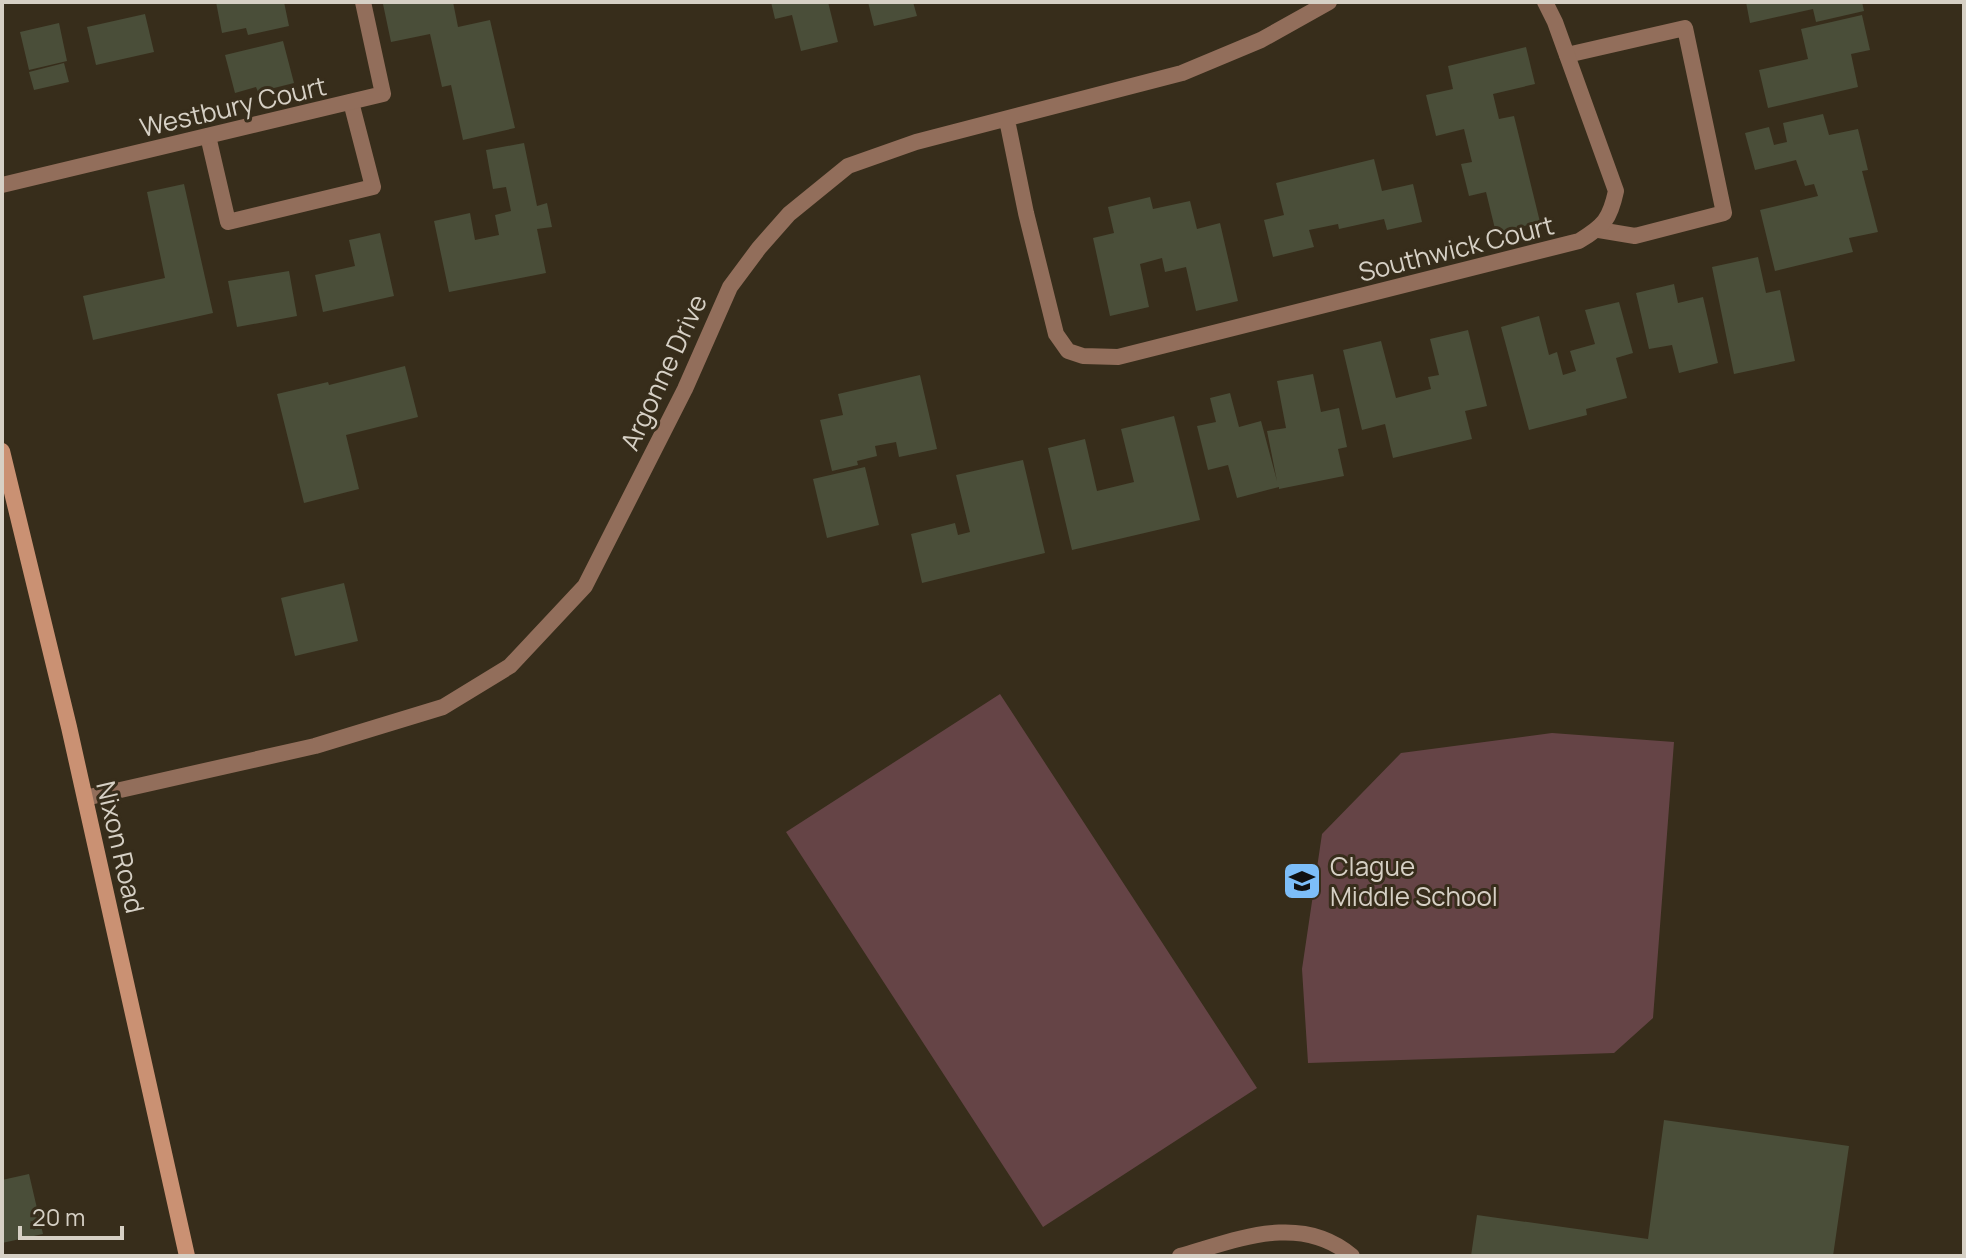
<svg xmlns="http://www.w3.org/2000/svg" width="1966" height="1258" font-family="Manrope,sans-serif">
	<style>
		.green { fill: #654446 }
		.building { fill: #4a4e39 }
		.lines { fill: none; stroke-linecap: round; stroke-linejoin: round }
		.service { stroke: #926e5b; stroke-width: 16 }
		.minor { stroke: #926e5b; stroke-width: 16 }
		.secondary { stroke: #ca9173; stroke-width: 16 }
		.labels { text-anchor: middle; dominant-baseline: central; stroke-width: 6; stroke-linejoin: round; paint-order: stroke }
		.street-label { font-size: 26px; fill: #d6d0c5; stroke: #372d1b }
		.poi-label { font-size: 26px; fill: #d6d0c5; stroke: #372d1b; text-anchor: start }
	</style>
	<rect width="100%" height="100%" fill="#372d1b"/>
	<!-- green -->
	<path class="green" d="M1000,694L1257,1088L1043,1227L786,832Z
		M1552,733L1674,742L1653,1018L1614,1053L1308,1063L1302,969L1322,834L1401,753Z"/>
	<!-- building -->
	<path class="building" d="M216,2H284L289,26L248,35L246,28L222,33Z
		M394,2H453L458,27L490,20L515,128L463,140L451,85L442,87L430,34L391,42L383,4Z
		M771,2H828L838,42L801,51L792,15L775,19Z
		M868,2H913L917,16L874,26Z
		M1746,2H1862L1864,11L1816,22L1813,9L1750,23Z
		M145,14L154,52L96,65L87,27Z
		M1862,15L1870,50L1851,54L1858,87L1768,108L1759,70L1808,59L1801,29Z
		M59,23L67,61L29,70L20,32Z
		M283,41L294,83L258,92L256,87L235,93L225,55Z
		M1526,47L1535,84L1493,94L1499,119L1514,116L1540,222L1496,233L1486,192L1469,196L1461,164L1472,162L1464,129L1436,136L1426,95L1453,89L1448,66Z
		M64,63L69,82L34,90L29,72Z
		M1823,114L1829,135L1858,129L1868,170L1862,171L1878,232L1849,238L1853,252L1775,271L1760,210L1818,196L1814,184L1805,186L1796,160L1755,170L1745,133L1769,127L1774,145L1787,142L1783,123Z
		M524,143L537,206L547,203L552,227L537,229L546,273L449,292L434,221L470,213L475,240L499,235L495,215L511,211L506,187L493,189L486,150Z
		M1374,159L1382,191L1413,184L1422,222L1387,230L1384,219L1339,229L1338,224L1309,230L1314,247L1273,257L1264,220L1284,215L1276,183Z
		M184,184L213,313L93,340L83,296L165,278L147,192Z
		M1150,197L1153,209L1190,201L1197,229L1220,223L1238,301L1196,311L1186,267L1165,272L1162,258L1140,264L1149,307L1110,316L1093,238L1114,233L1108,207Z
		M380,233L394,296L323,312L315,275L355,266L349,240Z
		M1758,257L1766,293L1780,290L1795,361L1734,374L1712,267Z
		M289,271L297,316L237,327L228,281Z
		M1674,284L1678,303L1703,297L1718,363L1679,373L1672,345L1649,349L1636,293Z
		M1619,302L1633,353L1616,358L1627,398L1586,409L1587,415L1529,430L1501,327L1539,316L1549,355L1557,352L1563,375L1576,371L1570,351L1595,344L1585,310Z
		M1468,330L1487,406L1465,411L1472,439L1393,458L1385,424L1362,430L1343,350L1381,341L1396,398L1431,389L1428,377L1439,375L1430,339Z
		M405,366L418,417L346,435L359,489L304,503L277,394L328,382L329,385Z
		M1313,374L1321,412L1339,408L1347,447L1338,449L1344,476L1279,489V487L1237,498L1228,465L1208,470L1197,426L1216,422L1210,398L1230,393L1239,427L1261,421L1277,481L1267,431L1286,428L1277,381Z
		M920,375L937,449L899,457L896,442L875,446L877,456L857,461L858,465L832,471L820,420L843,415L838,394Z
		M1174,416L1200,520L1072,550L1048,448L1085,439L1097,491L1134,482L1121,429Z
		M1023,460L1045,553L922,583L911,534L955,523L958,535L970,532L956,475Z
		M865,467L879,525L827,538L813,479Z
		M344,583L358,641L295,656L281,598Z
		M1664,1120L1849,1146L1833,1256H1471L1477,1215L1648,1239Z
		M29,1174L43,1234L2,1243V1180Z"/>
	<g class="lines">
		<!-- service -->
		<path class="service" d="M1567,55L1685,28L1724,213L1635,236L1599,230
			M208,136L228,222L373,187L351,102"/>
		<!-- minor -->
		<path class="minor" d="M1007,120L1026,213L1056,334L1068,351L1083,356L1118,357L1579,241C1604,226 1610,219 1616,191L1555,22L1545,2
			M2,185L383,94L363,2
			M85,798L315,746L443,707L510,666L585,586L685,389L730,287L759,248L789,214L848,166L916,142L1182,73L1261,40L1329,2
			M1180,1256C1237,1240 1300,1212 1352,1256"/>
		<!-- secondary -->
		<path class="secondary" d="M2,451L69,727L187,1256"/>
	</g>
	<!-- icons -->
	<defs>
		<g id="school-square" transform="scale(2)"><rect x="-9" y="-9" width="18" height="18" rx="4" fill="#7dbef9" stroke="#372d1b"/><path d="M0-5L7-2L0 1L-7-2ZM-4 1L0 2.5L4 1V4Q0 6-4 4Z" fill="#111"/></g>
	</defs>
	<g fill-rule="evenodd">
		<use href="#school-square" x="1302" y="881"/>
	</g>
	<g class="labels">
		<!-- street labels -->
		<g class="street-label">
			<text transform="translate(233 106) rotate(-13)">Westbury Court</text>
			<text transform="translate(1456 248) rotate(-14)">Southwick Court</text>
			<text transform="translate(663 372) rotate(-65)">Argonne Drive</text>
			<text transform="translate(121 847) rotate(77)">Nixon Road</text>
		</g>
		<!-- poi labels -->
		<g class="poi-label">
			<text x="1330" y="866">Clague<tspan x="1330" dy="30">Middle School</tspan></text>
		</g>
	</g>
	<!-- border -->
	<rect width="1966" height="1258" fill="none" stroke="#d6d0c5" stroke-width="8"/>
	<!-- scale -->
	<path d="M20 1226v12h102v-12" fill="none" stroke="#d6d0c5" stroke-width="4"/>
	<text x="32" y="1226" font-size="24" fill="#d6d0c5" stroke="#372d1b" stroke-width="6" paint-order="stroke">20 m</text>
</svg>
